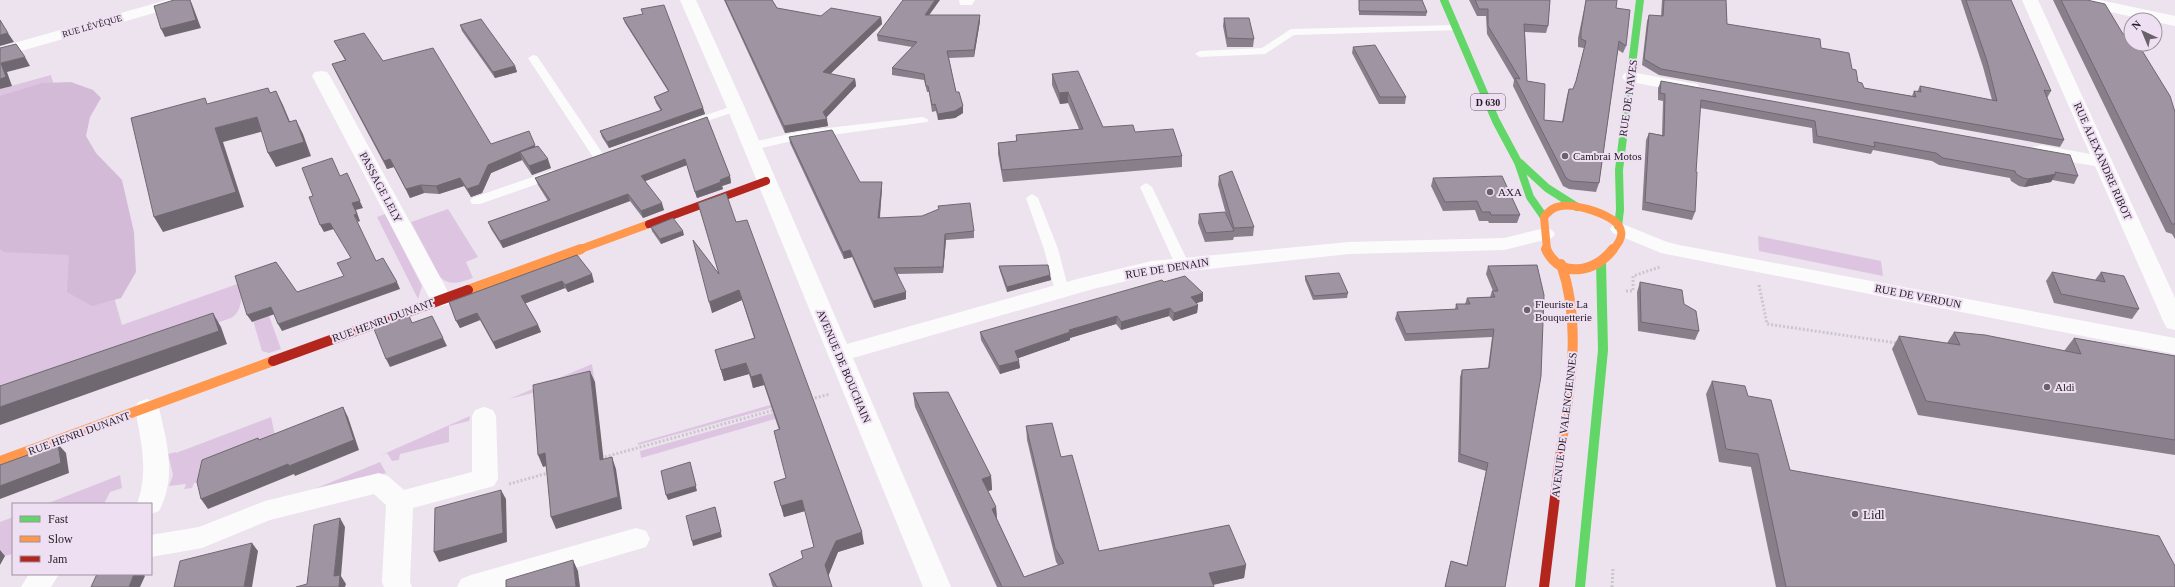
<svg xmlns="http://www.w3.org/2000/svg" width="2175" height="587" font-family="'Times New Roman',serif">
	<style>
		.green { fill: #ddc5e1 }
		.forest { fill: #d3bbd7 }
		.lines { fill: none; stroke-linecap: round; stroke-linejoin: round }
		.path { stroke: #cac7cb; stroke-width: 3; stroke-dasharray: 2 2; stroke-linecap: butt }
		.lane { fill: #fcfbfc; fill-rule: evenodd }
		.street { fill: #fcfbfc; fill-rule: evenodd }
		.fast-far1 { stroke: #63d668; stroke-width: 8 }
		.fast { stroke: #63d668; stroke-width: 10 }
		.slow-far1 { stroke: #ff974d; stroke-width: 8 }
		.slow { stroke: #ff974d; stroke-width: 10 }
		.jam-far1 { stroke: #b3261e; stroke-width: 8 }
		.jam { stroke: #b3261e; stroke-width: 10 }
		.wall { fill: #897f8a }
		.shaded-wall { fill: #6f6871 }
		.building { fill: #9f94a1; stroke: #6f6871 }
		.poi-dot { fill: #69626b; stroke: #efdff2; stroke-width: 1.5 }
		.labels { text-anchor: middle; dominant-baseline: central; stroke-width: 4; stroke-linejoin: round; paint-order: stroke }
		.far-street-label { font-size: 9px; fill: #231d24; stroke: #efdff2 }
		.shield { fill: #efdff2; stroke: #605762; stroke-width: 1 }
		.shield-label { font-size: 10px; font-weight: bold; fill: #231d24 }
		.street-label { font-size: 11px; fill: #231d24; stroke: #efdff2 }
		.poi-label { font-size: 11px; fill: #231d24; stroke: #efdff2; text-anchor: start }
		.near-poi-label { font-size: 13px; fill: #231d24; stroke: #efdff2; text-anchor: start }
	</style>
	<rect width="100%" height="100%" fill="#ece3ee"/>
	<!-- green -->
	<path class="green" d="M51,75L122,325L240,283C243,295 242,312 231,318L0,398V89Z
		M448,209L478,257L466,262L473,278C461,282 450,287 440,277L411,222Z
		M385,214L422,286L418,299L377,217Z
		M1758,236L1881,261L1883,276L1759,251Z
		M259,288L281,349L269,353L262,351L253,320Z
		M592,364L595,383L584,380L509,399Z
		M811,397L638,445V443L770,405Z
		M812,402L782,417L641,458L640,451Z
		M470,416L469,421L449,426V442L400,454L399,460L392,461L387,453L379,456Z
		M271,417L275,435L201,482L194,483L192,488L184,489L186,484L169,486L173,475L168,454L176,452V453Z
		M380,462L386,473L300,495Z
		M120,475L122,488L110,492L104,504H46Z
		M13,517V558L11,559L13,554L0,557V522Z"/>
	<!-- forest -->
	<path class="forest" d="M71,82L93,90L101,98L90,117L86,136L96,153L122,180L134,232L136,272L121,298L92,306L67,292L69,255L4,252L0,249V96L42,83Z"/>
	<g class="lines">
		<!-- path -->
		<path class="path" d="M1759,285L1767,324L1897,343
			M1626,291H1633V276L1660,267
			M811,399L830,394
			M601,458L774,410
			M509,484L548,473
			M1612,587L1613,569"/>
		<!-- lane -->
		<path class="lane" d="M1456,25L1461,28L1460,30L1294,35L1265,54L1200,57L1195,54L1200,51L1262,48L1291,29Z
			M533,55L537,56L605,157L603,160H595L593,157L528,58Z
			M736,105L742,108L740,110L689,127L683,124L685,122Z
			M923,117L929,120L927,122L802,139L752,150L746,146L748,143L802,131Z
			M553,170L559,174L557,177L480,204H472L470,201L472,198Z
			M1146,183L1152,187L1189,264L1187,267L1182,268L1175,264L1140,187Z
			M1032,194L1038,198L1058,249L1069,291L1067,294H1057L1055,291L1044,249L1026,198Z"/>
		<!-- street -->
		<path class="street" d="M167,0H192L189,3L0,57V47Z
			M680,0H696L745,108L847,344L1081,278L1152,261L1349,242L1504,238L1545,228L1552,230L1555,234L1552,238L1504,250L1349,254L1152,275L1093,289L853,358L951,587H923L727,108Z
			M959,0H975L972,5H960Z
			M2022,0H2038L2175,298V330L2167,328L2164,323L2095,166L2041,157L2034,155L2032,151L2034,147L2041,145L2090,154Z
			M2070,0H2100L2175,16V26L2078,5L2073,3Z
			M321,71L327,72L330,76L452,299L449,304L441,306L433,304L430,299L312,76L315,72Z
			M1631,72L1691,83L1697,84L1700,88L1697,92L1691,93L1625,81L1622,77L1625,73Z
			M1620,223L1667,242L1679,245L2175,338V354L1661,253L1613,233L1610,229L1613,225Z
			M147,399L156,402L159,408C167,443 177,477 159,511L151,514V504H137C149,471 141,442 135,408L138,402Z
			M484,407L493,410L496,416L498,479L494,486L413,508L410,582L412,587H384L382,582L386,505L374,494L270,520L202,548L151,557V535L199,527L265,501L379,473L388,476L404,490L472,472V416L475,410Z
			M636,528L646,531L650,539L646,547L511,587H457L461,579L471,575Z
			M29,574H59L51,587H21Z"/>
		<!-- fast-far1 -->
		<path class="fast-far1" d="M1444,0L1496,121L1518,162L1530,197L1544,217
			M1520,163L1547,188L1577,207
			M1618,226L1620,210L1619,170L1640,0"/>
		<!-- fast -->
		<path class="fast" d="M1580,587L1603,350L1601,262"/>
		<!-- slow-far1 -->
		<path class="slow-far1" d="M578,250L649,224
			M1547,250L1544,217C1549,211 1553,207 1561,206C1575,203 1618,215 1621,231C1623,238 1617,245 1613,250"/>
		<!-- slow -->
		<path class="slow" d="M1546,249C1560,280 1596,272 1613,249
			M468,290L581,249
			M1560,456C1569,392 1583,327 1561,264
			M0,461L273,361"/>
		<!-- jam-far1 -->
		<path class="jam-far1" d="M649,224L766,181"/>
		<!-- jam -->
		<path class="jam" d="M273,361L468,290
			M1544,587L1560,456"/>
	</g>
	<!-- wall -->
	<path class="wall" d="M724,0H772L777,8L821,16L881,17L882,24L830,74L855,79L856,86L826,117L828,126L785,133Z
		M1359,0H1422L1427,12L1426,16L1359,15Z
		M1469,0H1550L1548,26L1546,33L1525,32L1527,81L1544,120L1562,122L1567,96L1569,89H1573L1575,85L1584,48L1578,47V38L1586,0L1616,8L1626,46L1623,53L1618,50L1599,183L1596,192L1569,189L1563,186L1513,86L1514,80L1487,34L1486,16H1477Z
		M1662,0H1726L1727,24L1821,48L1852,69L1858,82L1864,88L1912,96L1914,91L1917,92L1920,86L1992,100L1983,67L1961,0H2011L2051,91L2047,98L2064,140L2060,147L1659,75L1642,65L1647,21L1649,15L1661,16Z
		M2053,0H2087L2123,34L2175,112V239L2172,234L2166,232Z
		M930,15L980,21L974,57L949,58L956,92L963,113L955,118L938,120L936,111L932,112L929,92H927L924,80L892,75V68L912,47L878,41L877,35Z
		M623,18L703,108L705,114L609,148L602,137L600,131L661,111L656,103L654,97L668,91L625,23Z
		M1224,18L1254,39L1253,47H1227L1223,26Z
		M460,25L515,66L517,72L495,78L462,31Z
		M334,41L383,61L491,144L535,147L551,168L532,175L522,160L491,173L482,193L471,197L464,186L439,194L424,193L410,198L394,167L387,169L335,71L332,64L345,60L338,48Z
		M1353,47L1406,97L1405,104H1379L1352,53Z
		M1052,74L1103,127L1135,132L1182,156V167L1003,182L998,154V143L1016,141V135L1079,129L1068,103L1060,104L1052,85Z
		M1661,81L2078,176L2074,184L2052,180L2051,182L2024,187L2019,186L2011,181L2010,178L1939,165L1932,161L1873,150L1871,154L1813,143L1812,128L1700,108L1696,172L1695,212L1692,220L1642,210L1646,140L1649,133L1662,135L1663,101L1658,100V88Z
		M707,117L730,176L731,183L722,186L723,189L697,198L687,165L645,181L664,210L643,218L630,201L503,248L491,229L488,222L548,201L538,185L535,178Z
		M789,137L860,182H882V188L880,218L974,231V238L946,240L943,273L897,274L906,299L874,308L852,257L844,259L790,143Z
		M1219,176L1254,227L1253,236L1234,237L1233,240L1205,242L1198,223L1199,214H1226L1218,185Z
		M1433,178L1520,215L1517,223H1489L1488,221H1479L1475,210L1443,211L1431,186Z
		M698,203L736,222L864,544L838,552L828,575L832,587H773L772,585L769,574L803,558L814,548L805,511L784,517L774,482L786,478L779,430L764,385L753,388L749,374L724,381L715,350L754,338L742,300L712,313L719,273Z
		M651,227L684,235L661,244L652,231Z
		M577,255L594,282L568,292L565,288L525,303L538,325L541,332L496,349L480,320L460,328L449,302Z
		M1537,265L1505,587H1445L1449,568L1451,561L1467,565L1486,471L1458,462L1460,377L1462,370L1488,368L1492,337L1405,341L1395,319L1397,312L1455,309L1456,304H1465L1467,298L1490,297L1492,291H1493L1486,274L1488,266Z
		M999,266L1050,275L1051,280L1007,292L1000,271Z
		M2052,272L2095,280L2101,272L2139,309L2132,319L2054,303L2046,281Z
		M1305,276L1348,293L1347,298L1313,300L1305,280Z
		M1164,282L1203,301L1196,303L1198,305L1197,313L1173,321L1169,316L1121,330L1116,324L1070,338V340L1018,358L1020,368L1000,374L981,340L980,332Z
		M1640,282L1699,331L1695,340L1638,331L1637,292Z
		M1954,332L2064,351L2074,338L2175,356V455L1918,415L1892,349L1899,336L1947,343Z
		M1712,381L1748,396L1790,470L2175,587H1776L1751,467L1719,462L1706,394Z
		M913,393L991,476L992,490L988,491L996,507L997,519L1024,577L1058,565L1056,562L1027,440L1026,426L1061,457L1099,551L1246,565L1244,578L1213,585L1214,587H997L915,407Z"/>
	<!-- shaded-wall -->
	<path class="shaded-wall" d="M190,0L192,4L201,28L165,37L161,29Z
		M935,0H940L925,21V15Z
		M980,15V21L974,57V50Z
		M881,17L882,24L824,80L823,72Z
		M8,33L14,42L0,46V35Z
		M25,57L30,66L7,72L12,86L0,89V79L1,63Z
		M515,66L517,72L495,78L493,72Z
		M855,79L856,86L825,119L823,112Z
		M276,91L283,105L296,136L289,122Z
		M1068,92V103L1060,104L1059,93Z
		M963,106V113L955,118L938,120V114Z
		M703,108L705,114L609,148L607,142Z
		M257,117L264,131L223,142L244,207L163,232L154,217L215,128Z
		M827,119L828,126L785,133L784,126Z
		M296,120L303,134L311,156L276,167L268,153Z
		M535,145L537,153L520,152L522,160L491,173L482,193L471,197L467,189L488,165Z
		M390,159L394,167L387,169L384,161Z
		M548,159L551,168L532,175L529,166Z
		M685,159L687,165L643,182L641,176Z
		M347,173L363,208L356,210L360,221L358,222L354,215Z
		M2056,174L2051,182L2024,187L2028,179Z
		M730,176L731,183L722,186L723,189L697,198L695,192L720,180Z
		M460,178L464,186L439,194L436,186Z
		M882,182V188L879,224L878,218Z
		M421,185L424,193L410,198L406,189Z
		M628,194L630,201L503,248L500,241Z
		M662,203L664,210L643,218L641,211Z
		M330,223L334,229L324,232L320,225Z
		M683,231L684,235L661,244L660,239Z
		M945,234L946,240L943,273V267Z
		M850,250L852,257L844,259L843,252Z
		M592,274L594,282L568,292L565,285Z
		M1050,275L1051,280L1007,292V287Z
		M562,281L565,288L524,304L521,296Z
		M397,282L400,289L282,331L278,324Z
		M739,290L742,300L712,313L709,302Z
		M906,292V299L874,308L873,301Z
		M1203,293V301L1191,305V297Z
		M1198,305L1197,313L1173,321L1174,313Z
		M271,307L275,314L252,322L247,315Z
		M1170,308L1169,316L1121,330V322Z
		M213,313L221,327L227,344L0,425V407Z
		M477,313L480,320L460,328L456,321Z
		M1117,316L1116,324L1070,338V340L1016,359L1015,351L1069,330Z
		M538,325L541,332L496,349L493,342Z
		M443,338L447,346L390,367L386,359Z
		M1019,361L1020,368L1000,374L999,366Z
		M746,363L749,374L724,381L721,370Z
		M590,371L595,382L605,472L600,460Z
		M761,374L764,385L753,388L751,377Z
		M343,407L348,417L359,450L295,476L294,474L208,509L201,499Z
		M58,444L66,453L69,473L0,499V486Z
		M545,453L550,465L543,467L538,455Z
		M612,457L616,469L622,509L556,529L551,517Z
		M690,462L697,491L668,500L666,495Z
		M991,476L992,490L983,492L982,479Z
		M501,490L506,499L507,542L439,562L434,552Z
		M802,500L805,511L784,517L781,506Z
		M715,507L722,537L693,546L692,541Z
		M996,507L997,521L992,509Z
		M340,518L345,527L341,576L346,584L345,587H339L334,576Z
		M862,532L864,544L838,552L828,577L825,565L836,541Z
		M252,543L258,551L252,587H244Z
		M0,550L5,556L0,565Z
		M573,560L578,571L580,587H576Z
		M1246,565L1244,578L1207,586L1209,573Z
		M134,574H143L145,576L140,587H129Z"/>
	<!-- building -->
	<path class="building" d="M174,0H190L196,20L161,29L154,6Z
		M725,0H772L777,8L821,16L831,8L881,17L823,72L855,79L823,112L827,119L784,126Z
		M903,0H935L925,15H980L974,50L947,51L956,92H959L963,106L955,111L938,114L935,104L932,105L928,86H926L924,74L892,68L917,42L877,35Z
		M1359,0H1422L1427,12L1359,11Z
		M1475,0H1550L1548,26L1524,24L1527,81L1545,84L1544,120L1563,122L1569,89H1573L1576,81L1586,41L1581,39V31L1586,0H1617L1616,8L1630,10L1626,46L1619,41L1599,183L1571,181L1566,178L1515,78L1520,79L1488,26V9H1479Z
		M1664,0H1726L1727,24L1820,39L1821,48L1849,53L1852,69L1856,70L1858,82L1862,83L1864,88L1916,97L1914,91L1921,92L1920,86L1997,101L1987,61L1966,0H2011L2051,91L2044,90L2064,140L1661,69L1644,59L1649,15L1663,16Z
		M2061,0H2087L2105,4L2123,34L2131,35V44H2138L2170,96L2175,112V224H2172Z
		M664,5L703,108L607,142L600,131L662,110L654,97L669,91L623,18L643,14L641,9Z
		M1224,18H1249L1254,39L1227,38Z
		M481,19L515,66L493,72L460,25Z
		M0,20L8,33L0,35Z
		M364,33L383,61L433,48L491,144L529,131L535,145L488,165L479,185L467,189L460,178L436,186L421,185L406,189L390,159L384,161L332,64L346,60L334,41Z
		M16,44L25,57L1,63L6,77L0,79V48Z
		M1375,45L1406,97H1380L1353,47Z
		M1078,71L1103,127L1133,125L1135,132L1173,129L1182,156L1002,170L998,143L1017,141L1016,135L1083,129L1068,92L1059,93L1052,74Z
		M1661,81L2070,155L2078,176L2055,172L2056,174L2028,179L2023,178L2016,174L2015,171L1943,158L1936,153L1874,142L1875,147L1817,136L1815,121L1701,100L1696,172H1697L1695,212L1645,202L1649,133L1664,136L1665,94L1660,93Z
		M268,88L270,93L276,91L289,122L296,120L304,142L268,153L257,117L215,128L236,192L154,217L131,118L205,98L207,104Z
		M707,117L730,176L720,180L721,182L695,192L685,159L641,176L662,203L641,211L628,194L500,241L488,222L550,200L535,178Z
		M832,130L860,182H882L878,218L922,216L939,209L938,206L970,203L974,231L945,234L943,267L894,268L906,292L873,301L850,250L843,252L789,137Z
		M538,146L548,159L529,166L520,152Z
		M332,158L340,176L347,173L360,201L352,203L357,214L354,215L376,261L383,258L397,282L278,324L271,307L247,315L235,276L276,262L297,292L344,276L337,263L351,258L330,223L320,225L309,197L313,196L302,168Z
		M1232,171L1254,227L1234,228L1219,176Z
		M1502,176L1520,215H1491L1490,212H1482L1477,201L1445,202L1433,178Z
		M726,193L736,222L747,220L862,532L836,541L825,565L832,587H777L769,574L803,558L801,551L814,547L802,500L781,506L774,482L786,478L774,431L780,429L761,374L751,377L746,363L721,370L715,350L755,338L739,290L709,302L693,240L719,274L698,203Z
		M1225,212L1234,231L1206,233L1199,214Z
		M673,218L683,231L660,239L651,227Z
		M577,255L592,274L565,285L562,281L521,296L538,325L493,342L477,313L456,321L449,302Z
		M1048,265L1050,275L1007,287L999,266Z
		M1537,265L1544,295L1541,376L1505,587H1445L1451,561L1467,566L1488,463L1460,454L1462,370L1489,368L1494,329L1406,334L1397,312L1458,309L1456,304H1470L1467,298L1495,297L1492,291H1498L1488,266Z
		M2052,272L2105,282L2101,272L2124,276L2139,309L2061,294Z
		M1339,273L1348,293L1314,296L1305,276Z
		M1185,276L1203,293L1191,297L1198,305L1174,313L1170,308L1121,322L1117,316L1069,330L1070,332L1015,351L1019,361L999,366L980,332L1162,280L1164,282Z
		M1640,282L1682,290L1684,304L1696,311L1699,331L1641,322Z
		M213,313L219,331L0,407V386Z
		M409,316L412,323L432,316L443,338L386,359L374,329Z
		M1954,332L1985,335L2081,354L2074,338L2175,356V440L1926,401L1899,336L1960,345Z
		M590,371L600,460L612,457L618,497L551,517L545,453L538,455L533,385Z
		M1712,381L1745,386L1748,396L1771,400L1790,470L2159,536L2175,566V587H1786L1758,454L1726,449Z
		M948,392L991,476L982,479L996,507L992,509L1024,577L1064,563L1055,548L1026,426L1052,423L1061,457L1072,455L1099,551L1229,525L1246,565L1209,573L1214,587H1002L913,393Z
		M343,407L354,440L289,466L288,464L201,499L197,482L202,460L258,438L259,440Z
		M58,444L61,463L0,486V465Z
		M690,462L696,486L666,495L661,471Z
		M501,490L503,533L434,552L435,508Z
		M715,507L721,532L692,541L686,516Z
		M340,518L334,576L340,575L339,587H296L307,584L314,525Z
		M252,543L244,587H174L180,561Z
		M573,560L576,587H506V580Z
		M97,574H134L129,587H91Z"/>
	<!-- markers -->
	<g class="poi-dot">
		<circle cx="1565" cy="156" r="4"/>
		<circle cx="1490" cy="192" r="4"/>
		<circle cx="1527" cy="310" r="4"/>
		<circle cx="2047" cy="387" r="4"/>
		<circle cx="1855" cy="514" r="4"/>
	</g>
	<g class="labels">
		<!-- far-street labels -->
		<g class="far-street-label">
			<text transform="translate(92 26) rotate(-16)">RUE LÉVÊQUE</text>
		</g>
		<!-- shield labels -->
		<rect class="shield" x="1471" y="94" width="34" height="16" rx="3"/>
		<g class="shield-label">
			<text x="1488" y="102">D 630</text>
		</g>
		<!-- street labels -->
		<g class="street-label">
			<text transform="translate(1628 98) rotate(-82)">RUE DE NAVES</text>
			<text transform="translate(2103 161) rotate(66)">RUE ALEXANDRE RIBOT</text>
			<text transform="translate(381 187) rotate(62)">PASSAGE LELY</text>
			<text transform="translate(1167 268) rotate(-9)">RUE DE DENAIN</text>
			<text transform="translate(1918 296) rotate(11)">RUE DE VERDUN</text>
			<text transform="translate(383 320) rotate(-20)">RUE HENRI DUNANT</text>
			<text transform="translate(844 366) rotate(67)">AVENUE DE BOUCHAIN</text>
			<text transform="translate(1564 425) rotate(-83)">AVENUE DE VALENCIENNES</text>
			<text transform="translate(79 433) rotate(-20)">RUE HENRI DUNANT</text>
		</g>
		<!-- poi labels -->
		<g class="poi-label">
			<text x="1573" y="156">Cambrai Motos</text>
			<text x="1498" y="192">AXA</text>
			<text x="1535" y="304">Fleuriste La<tspan x="1535" dy="13">Bouquetterie</tspan></text>
			<text x="2055" y="387">Aldi</text>
		</g>
		<!-- near-poi labels -->
		<g class="near-poi-label">
			<text x="1863" y="514">Lidl</text>
		</g>
	</g>
	<!-- legend -->
	<rect x="12" y="503" width="140" height="72" fill="#efdff2" stroke="#9d91a0"/>
	<rect x="20" y="516" width="20" height="6" fill="#63d668" stroke="#9d91a0"/>
	<text x="48" y="523" font-size="12" fill="#231d24">Fast</text>
	<rect x="20" y="536" width="20" height="6" fill="#ff974d" stroke="#9d91a0"/>
	<text x="48" y="543" font-size="12" fill="#231d24">Slow</text>
	<rect x="20" y="556" width="20" height="6" fill="#b3261e" stroke="#9d91a0"/>
	<text x="48" y="563" font-size="12" fill="#231d24">Jam</text>
	<!-- north arrow -->
	<g transform="translate(2143 32) rotate(316)"><circle r="19" fill="#efdff2" stroke="#9d91a0"/>
	<path d="M0-3L7 15L0 10L-7 15Z" fill="#69626b"/>
	<text y="-6" font-size="11" font-weight="bold" text-anchor="middle" fill="#231d24">N</text>
	</g>
</svg>
